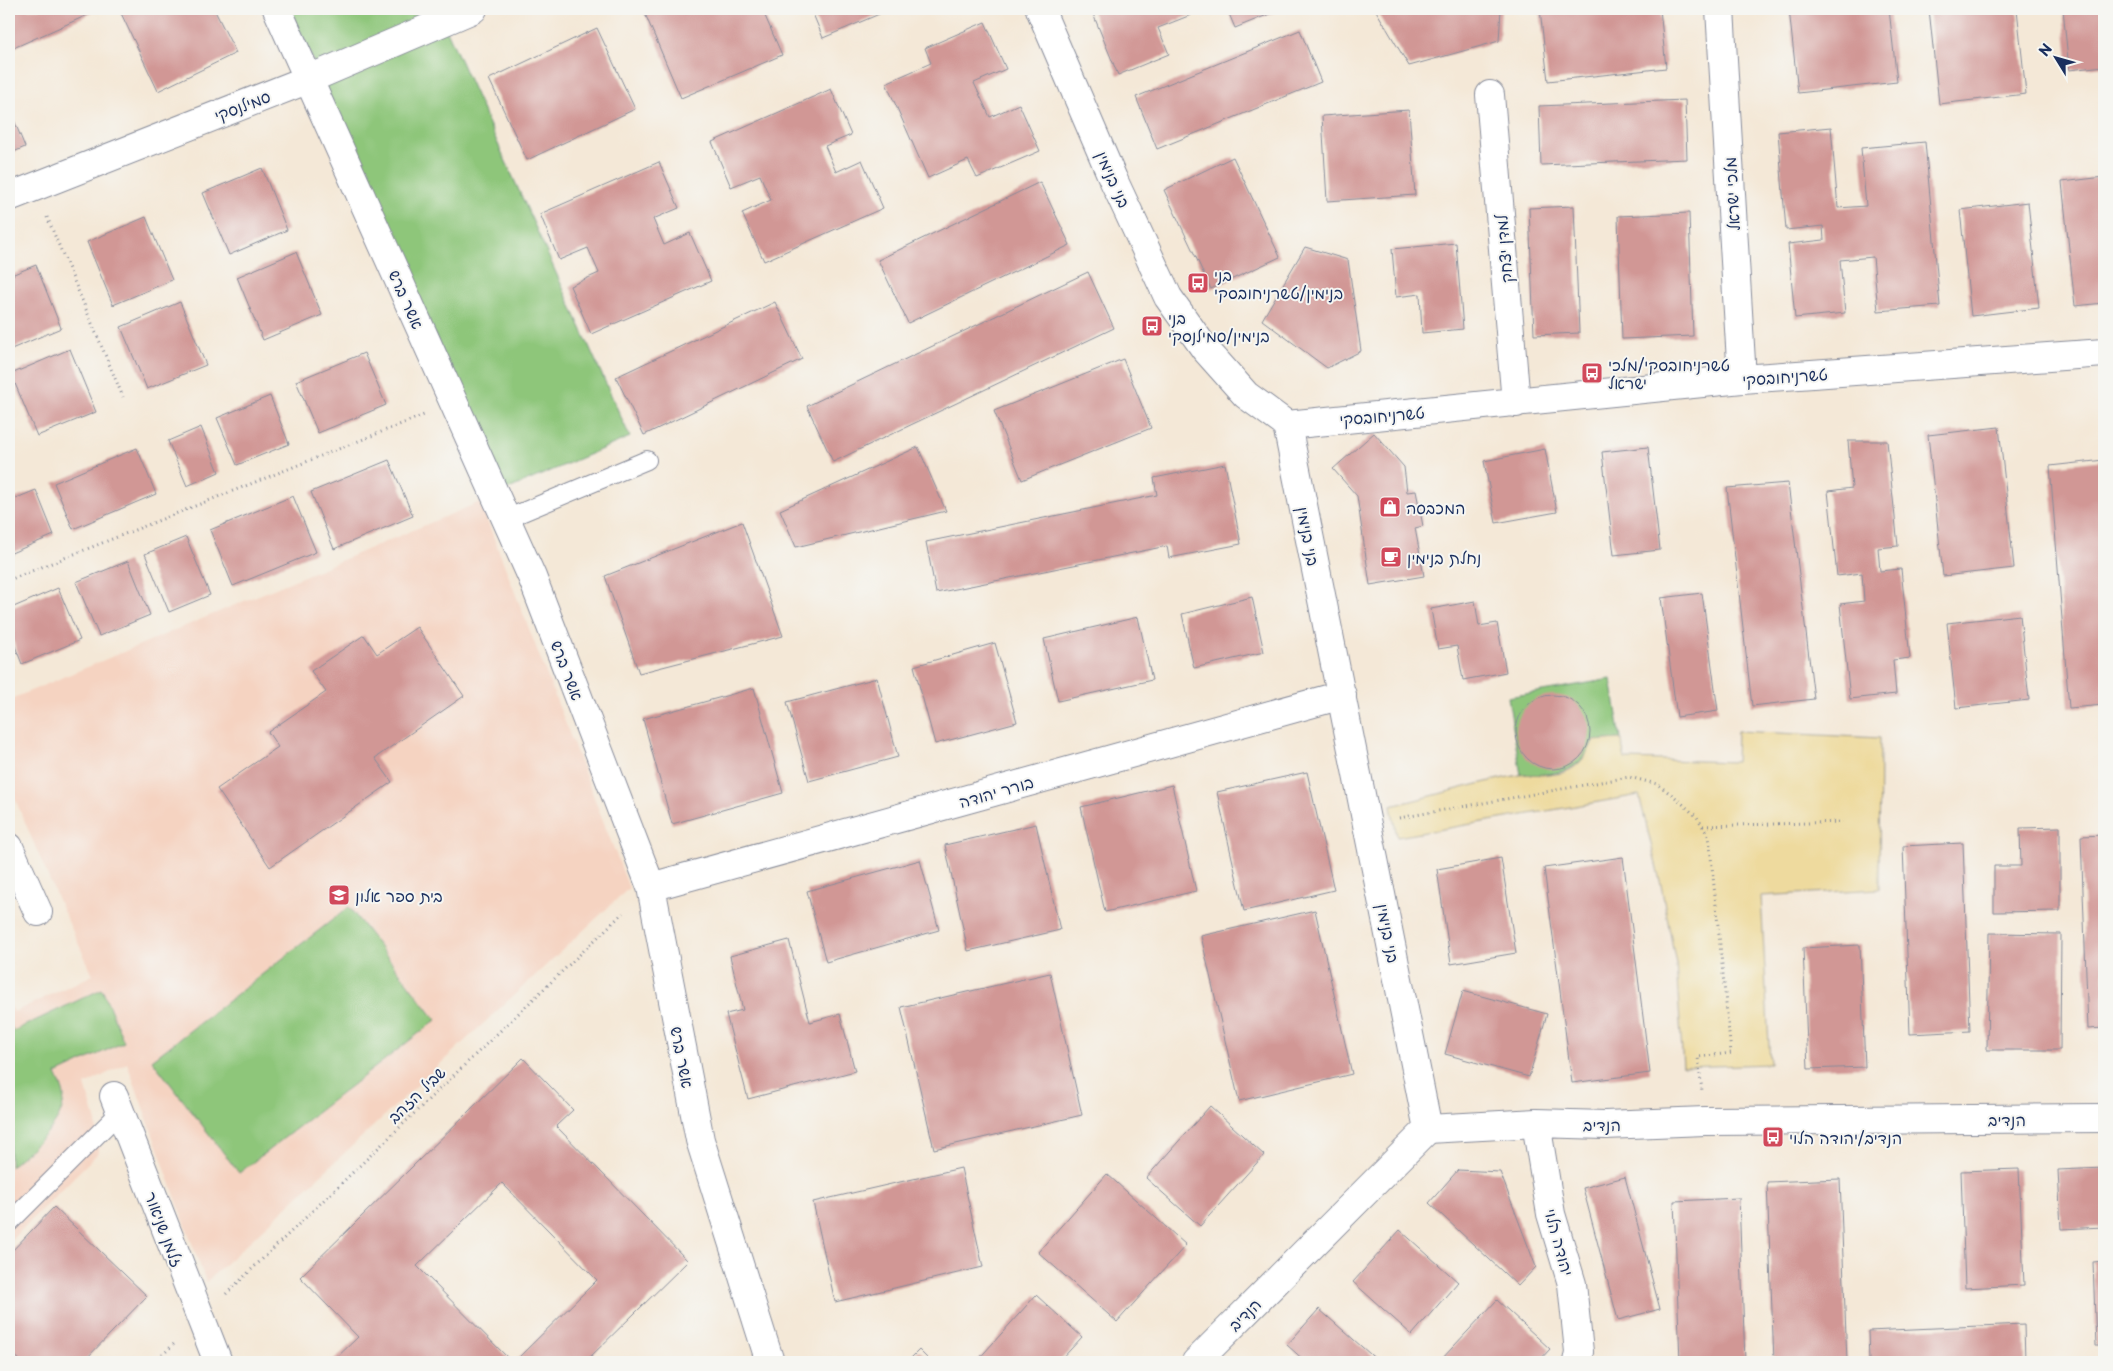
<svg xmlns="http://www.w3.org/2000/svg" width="2113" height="1371" font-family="'Playpen Sans','Playpen Sans Hebrew',sans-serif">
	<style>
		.built { fill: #f5d3c1 }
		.green { fill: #8ec67a; stroke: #547a6c }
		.sand { fill: #eeda9e; stroke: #84847e }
		.building { fill: #d19795 }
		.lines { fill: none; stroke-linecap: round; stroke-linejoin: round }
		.service-casing { stroke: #888c9a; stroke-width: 20 }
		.minor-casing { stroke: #888c9a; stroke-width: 30 }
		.tertiary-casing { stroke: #888c9a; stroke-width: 30 }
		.path { stroke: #888c9a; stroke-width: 3; stroke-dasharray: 1 4; stroke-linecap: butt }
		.service { stroke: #fff; stroke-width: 18 }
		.minor { stroke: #fff; stroke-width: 28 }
		.tertiary { stroke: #fff; stroke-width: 28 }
		.labels { text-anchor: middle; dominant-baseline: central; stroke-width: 4; stroke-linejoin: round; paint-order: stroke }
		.street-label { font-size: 16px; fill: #1b2f5e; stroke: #f6f6f2 }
		.poi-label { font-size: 16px; fill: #1b2f5e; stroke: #f6f6f2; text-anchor: start }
	</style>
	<rect width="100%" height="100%" fill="#f6f6f2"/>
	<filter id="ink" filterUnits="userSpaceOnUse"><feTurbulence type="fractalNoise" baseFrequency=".02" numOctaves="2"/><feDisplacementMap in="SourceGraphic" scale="10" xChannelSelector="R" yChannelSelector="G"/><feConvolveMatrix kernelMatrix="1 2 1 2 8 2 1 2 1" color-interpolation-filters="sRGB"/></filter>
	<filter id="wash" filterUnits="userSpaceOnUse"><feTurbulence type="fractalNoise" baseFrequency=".0096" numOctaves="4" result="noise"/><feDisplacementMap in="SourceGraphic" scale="20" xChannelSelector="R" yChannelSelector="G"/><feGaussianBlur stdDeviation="1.12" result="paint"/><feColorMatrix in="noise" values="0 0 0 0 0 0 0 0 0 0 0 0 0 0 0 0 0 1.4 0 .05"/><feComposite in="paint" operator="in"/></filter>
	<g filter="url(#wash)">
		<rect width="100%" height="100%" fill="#f4e8d7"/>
		<!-- built -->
		<path class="built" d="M480,502L629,888L206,1282L127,1063L85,1085L96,1122L99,1152L9,1242V1003L14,1012L93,975L59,902L9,785V700Z"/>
		<!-- green -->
		<path class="green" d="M290,9H447L439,13L630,437L504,491Z
			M1611,679L1621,739L1593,741C1579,776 1553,774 1521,775L1508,697Z
			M349,907L436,1020L239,1173L152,1060Z
			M102,989L124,1042L56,1074C59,1081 64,1090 64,1097C63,1127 30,1148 10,1167L9,1022L13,1031Z"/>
		<!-- sand -->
		<path class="sand" d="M1737,731L1880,738L1879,889L1761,896L1770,1064L1683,1067L1676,964L1661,885L1639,795L1397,837L1391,806C1434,796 1476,783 1519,775C1534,773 1551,777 1565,772C1579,767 1588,754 1593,741L1621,739L1625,759L1736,762Z"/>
		<g id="blocks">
			<!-- building -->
			<path class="building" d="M9,9H90L92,13L9,50Z
				M119,9H214L236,53L158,91Z
				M643,9H762L782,55L681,98Z
				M811,9H891L823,38Z
				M1091,9H1206L1158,28L1169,54L1118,75Z
				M1227,9H1282L1235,28Z
				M1375,9H1501L1499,41L1409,66Z
				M1540,9H1660L1666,68L1548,81Z
				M1789,9H1889L1897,82L1798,93Z
				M1929,9H2017L2026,94L1939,104Z
				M2063,9H2104V66L2069,70Z
				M985,22L1006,69L974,83L990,117L1019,104L1040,151L977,178L968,160L928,178L886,83L931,63L925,48Z
				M597,28L635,109L527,160L489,79Z
				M1300,30L1321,82L1157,149L1136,97Z
				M831,89L851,135L825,146L836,172L862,160L883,208L764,261L742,213L771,200L760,175L731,187L712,142Z
				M1685,100L1687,159L1541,165L1539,106Z
				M9,108L25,147L9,154Z
				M1409,110L1415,195L1327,201L1322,116Z
				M1831,127L1838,208L1866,206L1861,148L1925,142L1940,306L1878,311L1873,257L1840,260L1845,313L1795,318L1788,244L1824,240L1823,226L1786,230L1778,132Z
				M1233,157L1280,257L1211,289L1164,190Z
				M659,162L679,208L653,219L664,245L690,233L711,281L591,334L570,286L599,273L588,248L559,260L540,214Z
				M262,168L287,230L229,255L203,193Z
				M2104,177V303L2075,306L2062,182Z
				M1040,182L1070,245L908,323L878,260Z
				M2028,202L2039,308L1971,316L1960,210Z
				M1574,206L1579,333L1534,335L1529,208Z
				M1689,213L1693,336L1622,339L1618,216Z
				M146,217L172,280L113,305L87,242Z
				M1456,243L1463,329L1422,333L1420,294L1396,297L1392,249Z
				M1305,247L1348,260L1361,351L1327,368L1262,320Z
				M296,252L322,315L263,340L237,277Z
				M36,265L61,328L9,350V276Z
				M1088,272L1114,328L833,462L807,406Z
				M180,302L206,365L147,389L121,327Z
				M775,302L802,359L644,435L616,377Z
				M70,349L96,412L37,436L11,374Z
				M364,353L386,405L318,433L296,381Z
				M1123,359L1151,428L1022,480L994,411Z
				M270,396L289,444L237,465L217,418Z
				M201,427L219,472L187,486L168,441Z
				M1999,427L2014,568L1943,576L1928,435Z
				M1374,433L1404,467L1407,492L1416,491L1423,526L1415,528L1424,576L1370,585L1357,496L1333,469Z
				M1848,441H1887L1898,546L1878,548L1880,571L1901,569L1910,658L1893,660L1896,694L1850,699L1840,604L1864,601L1862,573L1837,576L1828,491L1852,488Z
				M918,447L946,511L796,547L780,510Z
				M1648,447L1660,550L1614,555L1602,452Z
				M137,448L156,494L73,529L54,483Z
				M1545,449L1557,512L1496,523L1484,461Z
				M389,460L413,516L334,549L311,492Z
				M2104,460V705L2069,708L2050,466Z
				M1225,464L1241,544L1169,558L1167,546L936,593L926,542L1157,495L1154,478Z
				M1788,483L1814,699L1752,706L1727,488Z
				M36,490L54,535L9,554V501Z
				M293,496L316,552L233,586L210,530Z
				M742,522L783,636L639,673L605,576Z
				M186,537L210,595L169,612L145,554Z
				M128,561L150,615L99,636L76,582Z
				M58,588L80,640L22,664L9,631V609Z
				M1702,593L1718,711L1677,717L1661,598Z
				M1252,597L1264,652L1194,668L1182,614Z
				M1475,601L1479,626L1497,623L1506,672L1463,680L1457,646L1438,649L1431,609Z
				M2020,615L2029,700L1956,708L1947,623Z
				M1138,617L1152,680L1058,701L1044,639Z
				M417,627L464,696L375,758L392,782L270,867L217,789L278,747L268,732L326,692L311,671L364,635L377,654Z
				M995,643L1017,722L935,744L914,666Z
				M877,678L898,757L809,781L787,702Z
				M754,688L783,793L672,824L643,719Z
				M1516 732a37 37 0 1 1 74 0a37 37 0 1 1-74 0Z
				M1307,772L1334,890L1244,911L1217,792Z
				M1172,785L1196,891L1105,912L1081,807Z
				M1036,824L1060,930L968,951L945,845Z
				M2060,827V911L1994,912V866H2021L2020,828Z
				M2104,835V1028L2088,1029L2081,836Z
				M1963,843L1970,1031L1910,1034L1903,846Z
				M1623,857L1650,1073L1572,1083L1544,868Z
				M1501,858L1516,953L1451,964L1437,869Z
				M920,860L939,930L826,962L807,891Z
				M1315,910L1352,1074L1239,1101L1201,936Z
				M1989,933L2061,934L2060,1050H1987Z
				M789,940L810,1022L840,1014L855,1071L748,1099L726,1014L743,1010L730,956Z
				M1860,945L1865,1067L1808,1069L1803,948Z
				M1050,973L1082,1115L934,1149L901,1007Z
				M1463,991L1547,1014L1529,1077L1445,1054Z
				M523,1058L573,1110L556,1126L688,1261L585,1362H514L597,1280L502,1183L417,1266L512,1362H332L358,1337L300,1277Z
				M1210,1106L1264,1155L1200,1226L1146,1178Z
				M961,1168L983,1267L835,1302L813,1202Z
				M2104,1168V1227L2061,1229L2058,1170Z
				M2019,1169L2024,1285L1965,1288L1961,1171Z
				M1458,1170L1500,1172L1536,1267L1518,1286L1429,1203Z
				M1107,1174L1186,1245L1117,1322L1038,1252Z
				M1625,1177L1660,1309L1618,1320L1583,1188Z
				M1840,1179L1847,1362H1774L1767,1182Z
				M1739,1198L1745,1362H1680L1674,1201Z
				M54,1207L147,1296L83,1362H22L9,1350V1254Z
				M1400,1230L1458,1282L1412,1335L1353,1282Z
				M2104,1261V1346H2096L2093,1262Z
				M1036,1295L1082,1337L1059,1362H976Z
				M1497,1300L1550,1349L1538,1362H1439Z
				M1319,1309L1379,1362H1306L1287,1345Z
				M2024,1324L2025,1362H1869L1868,1331Z
				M919,1350L931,1362H907Z"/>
		</g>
	</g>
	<g filter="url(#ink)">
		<use href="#blocks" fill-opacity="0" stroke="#888c9a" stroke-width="1"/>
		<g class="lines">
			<!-- service casing -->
			<g class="service-casing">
				<path id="service" d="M506,519L647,460
					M9,1223L120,1112"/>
			</g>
			<!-- minor casing -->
			<g class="minor-casing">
				<path id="minor" d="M277,9L532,577L651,887L700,1140L770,1362
					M1720,9L1742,379
					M1490,95L1516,403
					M9,197L309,79L473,9
					M1287,425L1742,379L2104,353
					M651,887L1342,695
					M1536,1123L1551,1214L1572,1284L1579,1352L1577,1362
					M1428,1129L1536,1123L1605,1125L1705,1121L2104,1118"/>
			</g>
			<!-- tertiary casing -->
			<g class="tertiary-casing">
				<path id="tertiary" d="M1040,9L1113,179L1168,297L1205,349L1246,395L1287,425L1428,1129L1196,1362
					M9,847L38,912
					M114,1096L218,1362"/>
			</g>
			<!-- path -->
			<path class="path" d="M47,217L123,397
				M9,580L424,415
				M1399,818L1629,777L1657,784L1675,797L1697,817L1709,837L1731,1053L1698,1057L1702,1091
				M1703,826L1843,822
				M226,1294L623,913
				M155,1362L176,1342"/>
			<!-- service -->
			<use href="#service" class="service"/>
			<!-- minor -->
			<use href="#minor" class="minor"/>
			<!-- tertiary -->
			<use href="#tertiary" class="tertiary"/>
		</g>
	</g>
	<!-- icons -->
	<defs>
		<g id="bus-square" transform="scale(1.125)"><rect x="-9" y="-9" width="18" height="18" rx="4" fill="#d1495b" stroke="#f6f6f2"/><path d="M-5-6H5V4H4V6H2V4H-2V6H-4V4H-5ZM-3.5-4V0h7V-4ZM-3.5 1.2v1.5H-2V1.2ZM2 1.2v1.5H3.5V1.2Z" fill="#fff"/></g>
		<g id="shop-square" transform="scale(1.125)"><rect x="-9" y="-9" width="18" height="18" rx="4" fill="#d1495b" stroke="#f6f6f2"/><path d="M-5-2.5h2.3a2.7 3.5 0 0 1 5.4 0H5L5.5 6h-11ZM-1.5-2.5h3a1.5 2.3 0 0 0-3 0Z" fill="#fff"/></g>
		<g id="cafe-square" transform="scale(1.125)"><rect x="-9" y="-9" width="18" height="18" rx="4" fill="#d1495b" stroke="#f6f6f2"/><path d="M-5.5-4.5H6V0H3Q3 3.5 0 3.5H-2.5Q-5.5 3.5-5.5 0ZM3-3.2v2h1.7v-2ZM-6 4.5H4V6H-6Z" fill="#fff"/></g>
		<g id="school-square" transform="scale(1.125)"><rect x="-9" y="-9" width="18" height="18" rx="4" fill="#d1495b" stroke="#f6f6f2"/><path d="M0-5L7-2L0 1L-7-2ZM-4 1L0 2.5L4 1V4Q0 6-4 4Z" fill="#fff"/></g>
	</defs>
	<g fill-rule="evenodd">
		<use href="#bus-square" x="1198" y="283"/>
		<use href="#bus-square" x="1152" y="326"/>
		<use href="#bus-square" x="1592" y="373"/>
		<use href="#shop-square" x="1390" y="507"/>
		<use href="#cafe-square" x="1391" y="557"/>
		<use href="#school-square" x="339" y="895"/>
		<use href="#bus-square" x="1773" y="1137"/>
	</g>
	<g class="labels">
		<!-- street labels -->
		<g class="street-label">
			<text transform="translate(242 105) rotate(-21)">סמילנסקי</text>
			<text transform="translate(1114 179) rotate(66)">בני בנימין</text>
			<text transform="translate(1731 194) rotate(-93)">מלכי ישראל</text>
			<text transform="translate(1503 249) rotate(-95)">למדן יצחק</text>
			<text transform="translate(407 299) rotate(66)">אשר ברש</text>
			<text transform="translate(1785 376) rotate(-4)">טשרניחובסקי</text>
			<text transform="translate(1382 415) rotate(-5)">טשרניחובסקי</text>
			<text transform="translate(1309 536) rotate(79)">בני בנימין</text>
			<text transform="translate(568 670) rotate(69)">אשר ברש</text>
			<text transform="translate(996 791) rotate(-16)">בורר יהודה</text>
			<text transform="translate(1389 933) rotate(79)">בני בנימין</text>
			<text transform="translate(683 1057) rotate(79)">אשר ברש</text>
			<text transform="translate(416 1094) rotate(-44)">שביל הזהב</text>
			<text x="2007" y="1119">הנדיב</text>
			<text x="1602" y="1124">הנדיב</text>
			<text transform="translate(165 1229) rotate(69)">זלמן שניאור</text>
			<text transform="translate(1560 1242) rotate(75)">יהודה הלוי</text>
			<text transform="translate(1244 1314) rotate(-45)">הנדיב</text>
		</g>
		<!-- poi labels -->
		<g class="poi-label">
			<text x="1214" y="274">בני<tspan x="1214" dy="18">בנימין/טשרניחובסקי</tspan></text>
			<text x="1168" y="317">בני<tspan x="1168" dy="18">בנימין/סמילנסקי</tspan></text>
			<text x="1608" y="364">טשרניחובסקי/מלכי<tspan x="1608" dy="18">ישראל</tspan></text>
			<text x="1406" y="507">המכבסה</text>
			<text x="1407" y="557">נחלת בנימין</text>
			<text x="355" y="895">בית ספר אלון</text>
			<text x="1789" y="1137">הנדיב/יהודה הלוי</text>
		</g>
	</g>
	<!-- margin -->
	<rect width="2113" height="1371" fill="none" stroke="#f6f6f2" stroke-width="30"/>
	<!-- north arrow -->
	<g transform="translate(2056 58) rotate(307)" stroke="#f6f6f2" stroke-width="4" paint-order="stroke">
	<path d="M0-4L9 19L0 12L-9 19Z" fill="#1b2f5e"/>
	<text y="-8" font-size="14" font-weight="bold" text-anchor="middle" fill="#1b2f5e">N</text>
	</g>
</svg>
